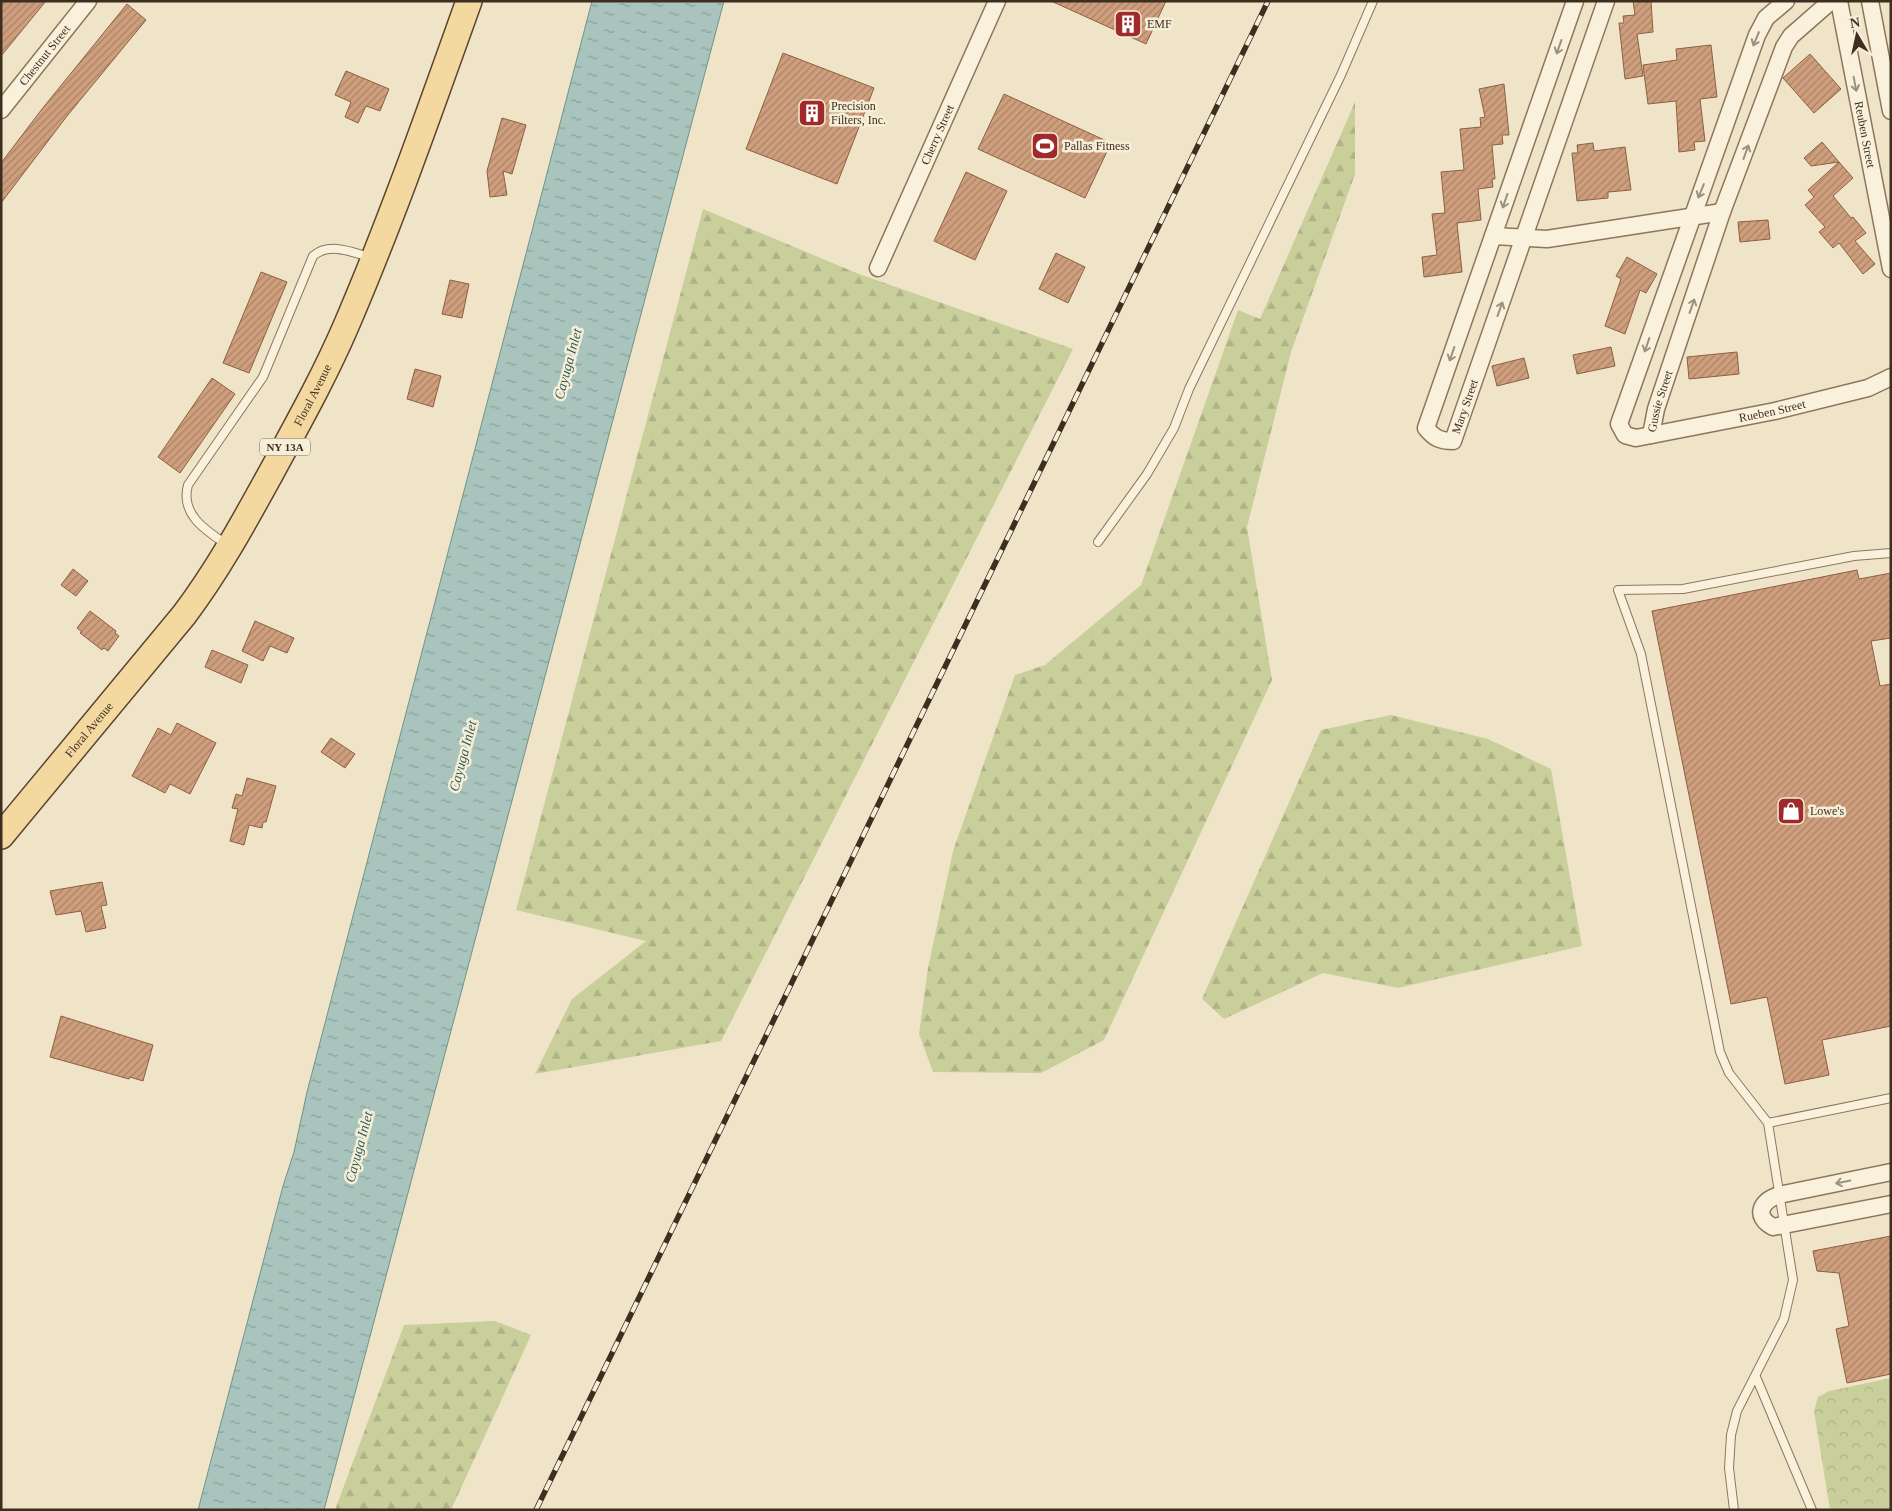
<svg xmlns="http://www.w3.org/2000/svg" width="1892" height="1511" font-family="Georgia,serif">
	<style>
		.forest { fill: url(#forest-firs) }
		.park { fill: url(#park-crowns) }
		.water { fill: url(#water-ripples); stroke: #6f938a }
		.building { fill: url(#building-hatch); stroke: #8d5f41 }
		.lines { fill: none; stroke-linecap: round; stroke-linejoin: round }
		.lane-casing { stroke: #8d765c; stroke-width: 10 }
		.street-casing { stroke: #8d765c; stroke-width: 19 }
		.primary-casing { stroke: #5b4430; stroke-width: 28 }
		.lane { stroke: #faf1dc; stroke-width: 8 }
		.street { stroke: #faf1dc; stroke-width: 16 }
		.primary { stroke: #f3d9a0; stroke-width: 25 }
		.rail-casing { stroke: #3d2e20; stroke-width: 5.5 }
		.rail { stroke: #f7eed8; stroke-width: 4; stroke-dasharray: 11; stroke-linecap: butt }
		.oneway { stroke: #9c907e }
		.labels { text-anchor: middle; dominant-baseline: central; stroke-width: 5; stroke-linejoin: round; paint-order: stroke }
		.shield { fill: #f7eed8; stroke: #756857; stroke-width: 1 }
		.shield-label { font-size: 11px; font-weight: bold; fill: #3d2e20 }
		.poi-label { font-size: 12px; fill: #3d2e20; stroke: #f7eed8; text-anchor: start }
		.street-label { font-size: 12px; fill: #3d2e20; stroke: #f7eed8 }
		.water-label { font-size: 14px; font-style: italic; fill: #2f5d5a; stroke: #f7eed8 }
	</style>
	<defs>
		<pattern id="forest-firs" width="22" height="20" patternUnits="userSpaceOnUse" patternTransform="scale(1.25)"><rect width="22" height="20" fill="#c9cf9b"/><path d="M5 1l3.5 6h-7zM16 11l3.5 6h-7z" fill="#aeb285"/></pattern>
		<pattern id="park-crowns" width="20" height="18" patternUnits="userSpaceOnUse" patternTransform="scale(1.25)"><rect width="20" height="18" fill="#c9cf9b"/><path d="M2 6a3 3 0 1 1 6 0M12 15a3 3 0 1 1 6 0" fill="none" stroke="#aeb285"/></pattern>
		<pattern id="water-ripples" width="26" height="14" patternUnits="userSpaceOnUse" patternTransform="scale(1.25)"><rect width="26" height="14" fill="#a9c4bc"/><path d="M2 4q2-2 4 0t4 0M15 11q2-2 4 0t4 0" fill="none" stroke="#8ba098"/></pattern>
		<pattern id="building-hatch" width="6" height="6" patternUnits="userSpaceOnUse" patternTransform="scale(1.25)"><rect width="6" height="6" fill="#cf9f7d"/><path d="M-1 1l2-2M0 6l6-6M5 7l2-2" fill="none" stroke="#a98266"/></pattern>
	</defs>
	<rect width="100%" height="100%" fill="#f0e4c8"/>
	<!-- forest -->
	<path class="forest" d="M1355,102V174L1291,352L1247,527L1272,680L1104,1040L1041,1073L933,1072L919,1034L928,968L953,851L1015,675L1045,665L1141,585L1238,310L1260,319Z
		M703,209L859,274L1073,349L721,1041L535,1074L572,999L646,941L516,910Z
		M1391,715L1488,739L1551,769L1582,946L1398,988L1323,973L1224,1019L1202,999L1321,730Z
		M495,1321L531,1335L451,1510H335L404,1325Z"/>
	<!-- park -->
	<path class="park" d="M1891,1378V1510H1830L1814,1411L1818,1397L1829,1391Z"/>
	<!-- water -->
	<path class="water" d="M592,1H724L324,1510H198L283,1186L294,1152L307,1092Z"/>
	<!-- building -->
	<path class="building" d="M1,1H46L1,56Z
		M1051,1H1166L1146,44Z
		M1633,1H1651L1653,32L1637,34L1643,76L1625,79L1619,23H1624L1623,16L1635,15Z
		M127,4L146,20L67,116L1,203V163L42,109Z
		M1711,45L1717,97L1700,99L1705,141L1694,142L1695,150L1679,152L1676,101L1648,104L1643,65L1677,60L1676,49Z
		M783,53L874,88L837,184L746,149Z
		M1810,54L1841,89L1814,113L1783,78Z
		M346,71L389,89L380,111L366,106L358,123L345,117L351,102L335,95Z
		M1504,84L1509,135H1502L1503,144L1492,145L1495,179H1492L1493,187L1478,189L1481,220L1457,223L1462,272L1424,277L1422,257L1437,255L1432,214L1445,213L1441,172L1464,170L1460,129L1481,127L1480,118L1485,117L1479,89Z
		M1004,94L1111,143L1085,198L978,149Z
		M502,118L526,125L512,174L503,171L507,195L490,197L487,171Z
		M1822,142L1839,162L1811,166L1804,158Z
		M1593,143L1594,151L1625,147L1631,190L1608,192V198L1577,201L1572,153H1578L1577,145Z
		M1839,162L1853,178L1833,196L1851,218L1853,217L1866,233L1855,241L1875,264L1863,274L1839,243L1833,248L1819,232L1825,227L1805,205L1814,197L1808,190Z
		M966,172L1007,191L975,260L934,241Z
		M1768,220L1770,239L1740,242L1738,222Z
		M1056,253L1085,267L1068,303L1039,289Z
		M1627,257L1657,274L1646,293L1640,290L1625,334L1605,326L1621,279L1616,276Z
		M261,272L287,282L249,373L223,363Z
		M450,280L469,284L462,318L442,314Z
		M1611,347L1615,366L1577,374L1573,355Z
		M1737,352L1739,374L1689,379L1687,357Z
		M1524,358L1529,378L1497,386L1492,366Z
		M415,369L441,376L433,407L407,399Z
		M212,378L235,394L180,473L158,457Z
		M73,569L88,581L76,596L61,585Z
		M1857,570L1859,579L1891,573V638L1871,641L1880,686L1891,684V1026L1822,1040L1829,1075L1785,1084L1767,997L1731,1004L1652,611Z
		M90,611L116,631L115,633L119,636L108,651L104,648L102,650L80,633L82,632L77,628Z
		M255,621L294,638L287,653L270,646L263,661L242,651Z
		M212,650L248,665L241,683L205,667Z
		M177,723L216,743L190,794L170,784L165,793L132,776L158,728L171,735Z
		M331,738L355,754L345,768L321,752Z
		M247,778L276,786L266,822H263L262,828L249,825L244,845L230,841L238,809L232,808L236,794L242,796Z
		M102,882L107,905L101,906L106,928L86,932L81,911L56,915L50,891Z
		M61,1016L153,1045L143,1081L130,1077L129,1079L50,1057Z
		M1891,1236V1374L1847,1383L1836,1329L1849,1326L1839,1273L1817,1271L1813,1251Z"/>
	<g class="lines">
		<!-- lane casing -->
		<g class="lane-casing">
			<path id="lane" d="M1098,542L1147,474L1174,428L1189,389L1341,75L1373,1
				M226,544C205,530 180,514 188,485L263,377L313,256C329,242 352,252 369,257
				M1768,1123L1891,1098
				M1756,1377L1812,1510
				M1734,1510L1729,1468L1731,1435L1737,1411L1784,1319L1793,1280L1768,1123L1729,1073L1720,1052L1641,654L1618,590L1683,589L1854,556L1891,553"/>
		</g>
		<!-- street casing -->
		<g class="street-casing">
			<g id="street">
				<path id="s1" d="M1575,1L1426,428C1434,438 1440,441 1453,441L1606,1"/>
				<path id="s2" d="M1786,1L1766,18L1757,35L1619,424L1625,435L1636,438L1775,411L1868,388L1891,377"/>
				<path id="s3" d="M1839,1L1891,269"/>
				<path d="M1870,1L1891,111"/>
				<path id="s4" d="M1,110L88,1"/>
				<path d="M1493,236L1547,239L1722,212"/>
				<path id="s5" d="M878,268L997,1"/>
				<path id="s6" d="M1651,435L1656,409L1722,212L1784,47L1791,36L1831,1"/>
				<path d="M1891,1172L1779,1195C1761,1201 1753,1216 1773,1227L1891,1204"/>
			</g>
		</g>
		<!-- primary casing -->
		<g class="primary-casing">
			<g id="primary">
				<path id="s7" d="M1,836L184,615C218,570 244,522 271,473C297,425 324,377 346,326C392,219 430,110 469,1"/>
			</g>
		</g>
		<!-- lane -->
		<use href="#lane" class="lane"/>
		<!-- street -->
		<use href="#street" class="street"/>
		<!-- primary -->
		<use href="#primary" class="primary"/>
		<!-- rail casing -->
		<g class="rail-casing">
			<path id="rail" d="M536,1510L1268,1"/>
		</g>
		<!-- rail -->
		<use href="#rail" class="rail"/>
	</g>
	<!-- one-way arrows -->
	<defs><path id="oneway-shaft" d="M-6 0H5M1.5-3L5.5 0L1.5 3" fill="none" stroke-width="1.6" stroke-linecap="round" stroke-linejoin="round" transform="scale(1.25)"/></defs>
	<g class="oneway">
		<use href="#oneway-shaft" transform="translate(1756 39) rotate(113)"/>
		<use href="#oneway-shaft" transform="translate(1559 47) rotate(109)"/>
		<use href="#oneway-shaft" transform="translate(1855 84) rotate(79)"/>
		<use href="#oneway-shaft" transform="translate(1746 152) rotate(-70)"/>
		<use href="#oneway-shaft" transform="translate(1701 191) rotate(112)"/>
		<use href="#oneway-shaft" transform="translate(1505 201) rotate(109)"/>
		<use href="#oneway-shaft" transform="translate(1692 306) rotate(-71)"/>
		<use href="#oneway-shaft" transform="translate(1500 309) rotate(-70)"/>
		<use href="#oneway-shaft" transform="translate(1647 345) rotate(109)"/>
		<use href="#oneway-shaft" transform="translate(1452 354) rotate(109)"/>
		<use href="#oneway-shaft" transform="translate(1843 1182) rotate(169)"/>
	</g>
	<!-- icons -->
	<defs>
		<g id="building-square" transform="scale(1.4375)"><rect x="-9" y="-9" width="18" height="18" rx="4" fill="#9e2a2b" stroke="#f7eed8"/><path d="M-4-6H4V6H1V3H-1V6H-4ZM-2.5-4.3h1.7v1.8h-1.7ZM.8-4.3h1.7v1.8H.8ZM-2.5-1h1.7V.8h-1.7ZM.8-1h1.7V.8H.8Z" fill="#fff"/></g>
		<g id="stadium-square" transform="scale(1.4375)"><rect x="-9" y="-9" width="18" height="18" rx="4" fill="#9e2a2b" stroke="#f7eed8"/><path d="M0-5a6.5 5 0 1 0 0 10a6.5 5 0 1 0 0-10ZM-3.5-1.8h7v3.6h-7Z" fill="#fff"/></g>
		<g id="shop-square" transform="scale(1.4375)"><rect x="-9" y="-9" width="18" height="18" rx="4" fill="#9e2a2b" stroke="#f7eed8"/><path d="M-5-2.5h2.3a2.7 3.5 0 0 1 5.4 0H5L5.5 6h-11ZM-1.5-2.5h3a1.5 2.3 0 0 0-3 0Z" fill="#fff"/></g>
	</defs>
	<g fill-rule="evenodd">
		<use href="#building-square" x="1128" y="24"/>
		<use href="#building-square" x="812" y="113"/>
		<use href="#stadium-square" x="1045" y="146"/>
		<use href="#shop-square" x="1791" y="811"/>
	</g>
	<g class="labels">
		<!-- shield labels -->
		<rect class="shield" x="260" y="438.5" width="50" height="17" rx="4"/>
		<g class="shield-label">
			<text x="285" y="447">NY 13A</text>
		</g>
		<!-- poi labels -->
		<g class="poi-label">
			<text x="1147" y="24">EMF</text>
			<text x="831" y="106">Precision<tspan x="831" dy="14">Filters, Inc.</tspan></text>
			<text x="1064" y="146">Pallas Fitness</text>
			<text x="1810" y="811">Lowe's</text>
		</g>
		<!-- street labels -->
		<g class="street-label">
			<text stroke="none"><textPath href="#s4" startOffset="70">Chestnut Street</textPath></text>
			<text stroke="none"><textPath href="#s5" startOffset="146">Cherry Street</textPath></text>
			<text stroke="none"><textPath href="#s3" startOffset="136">Reuben Street</textPath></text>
			<text stroke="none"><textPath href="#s7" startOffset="542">Floral Avenue</textPath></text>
			<text stroke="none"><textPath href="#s6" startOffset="35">Gussie Street</textPath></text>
			<text stroke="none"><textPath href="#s1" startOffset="520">Mary Street</textPath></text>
			<text stroke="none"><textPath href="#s2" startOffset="621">Rueben Street</textPath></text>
			<text stroke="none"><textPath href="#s7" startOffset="138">Floral Avenue</textPath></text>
		</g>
		<!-- water labels -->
		<g class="water-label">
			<text transform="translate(568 364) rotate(-75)">Cayuga Inlet</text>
			<text transform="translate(463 756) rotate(-75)">Cayuga Inlet</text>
			<text transform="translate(359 1147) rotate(-75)">Cayuga Inlet</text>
		</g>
	</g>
	<!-- border -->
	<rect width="1892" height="1511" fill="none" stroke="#3d2e20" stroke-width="5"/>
	<!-- north arrow -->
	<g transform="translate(1857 35) rotate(351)" stroke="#f7eed8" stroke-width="4" paint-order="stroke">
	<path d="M0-4L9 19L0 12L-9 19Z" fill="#3d2e20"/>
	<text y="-8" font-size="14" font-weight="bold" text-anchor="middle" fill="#3d2e20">N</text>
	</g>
</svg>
